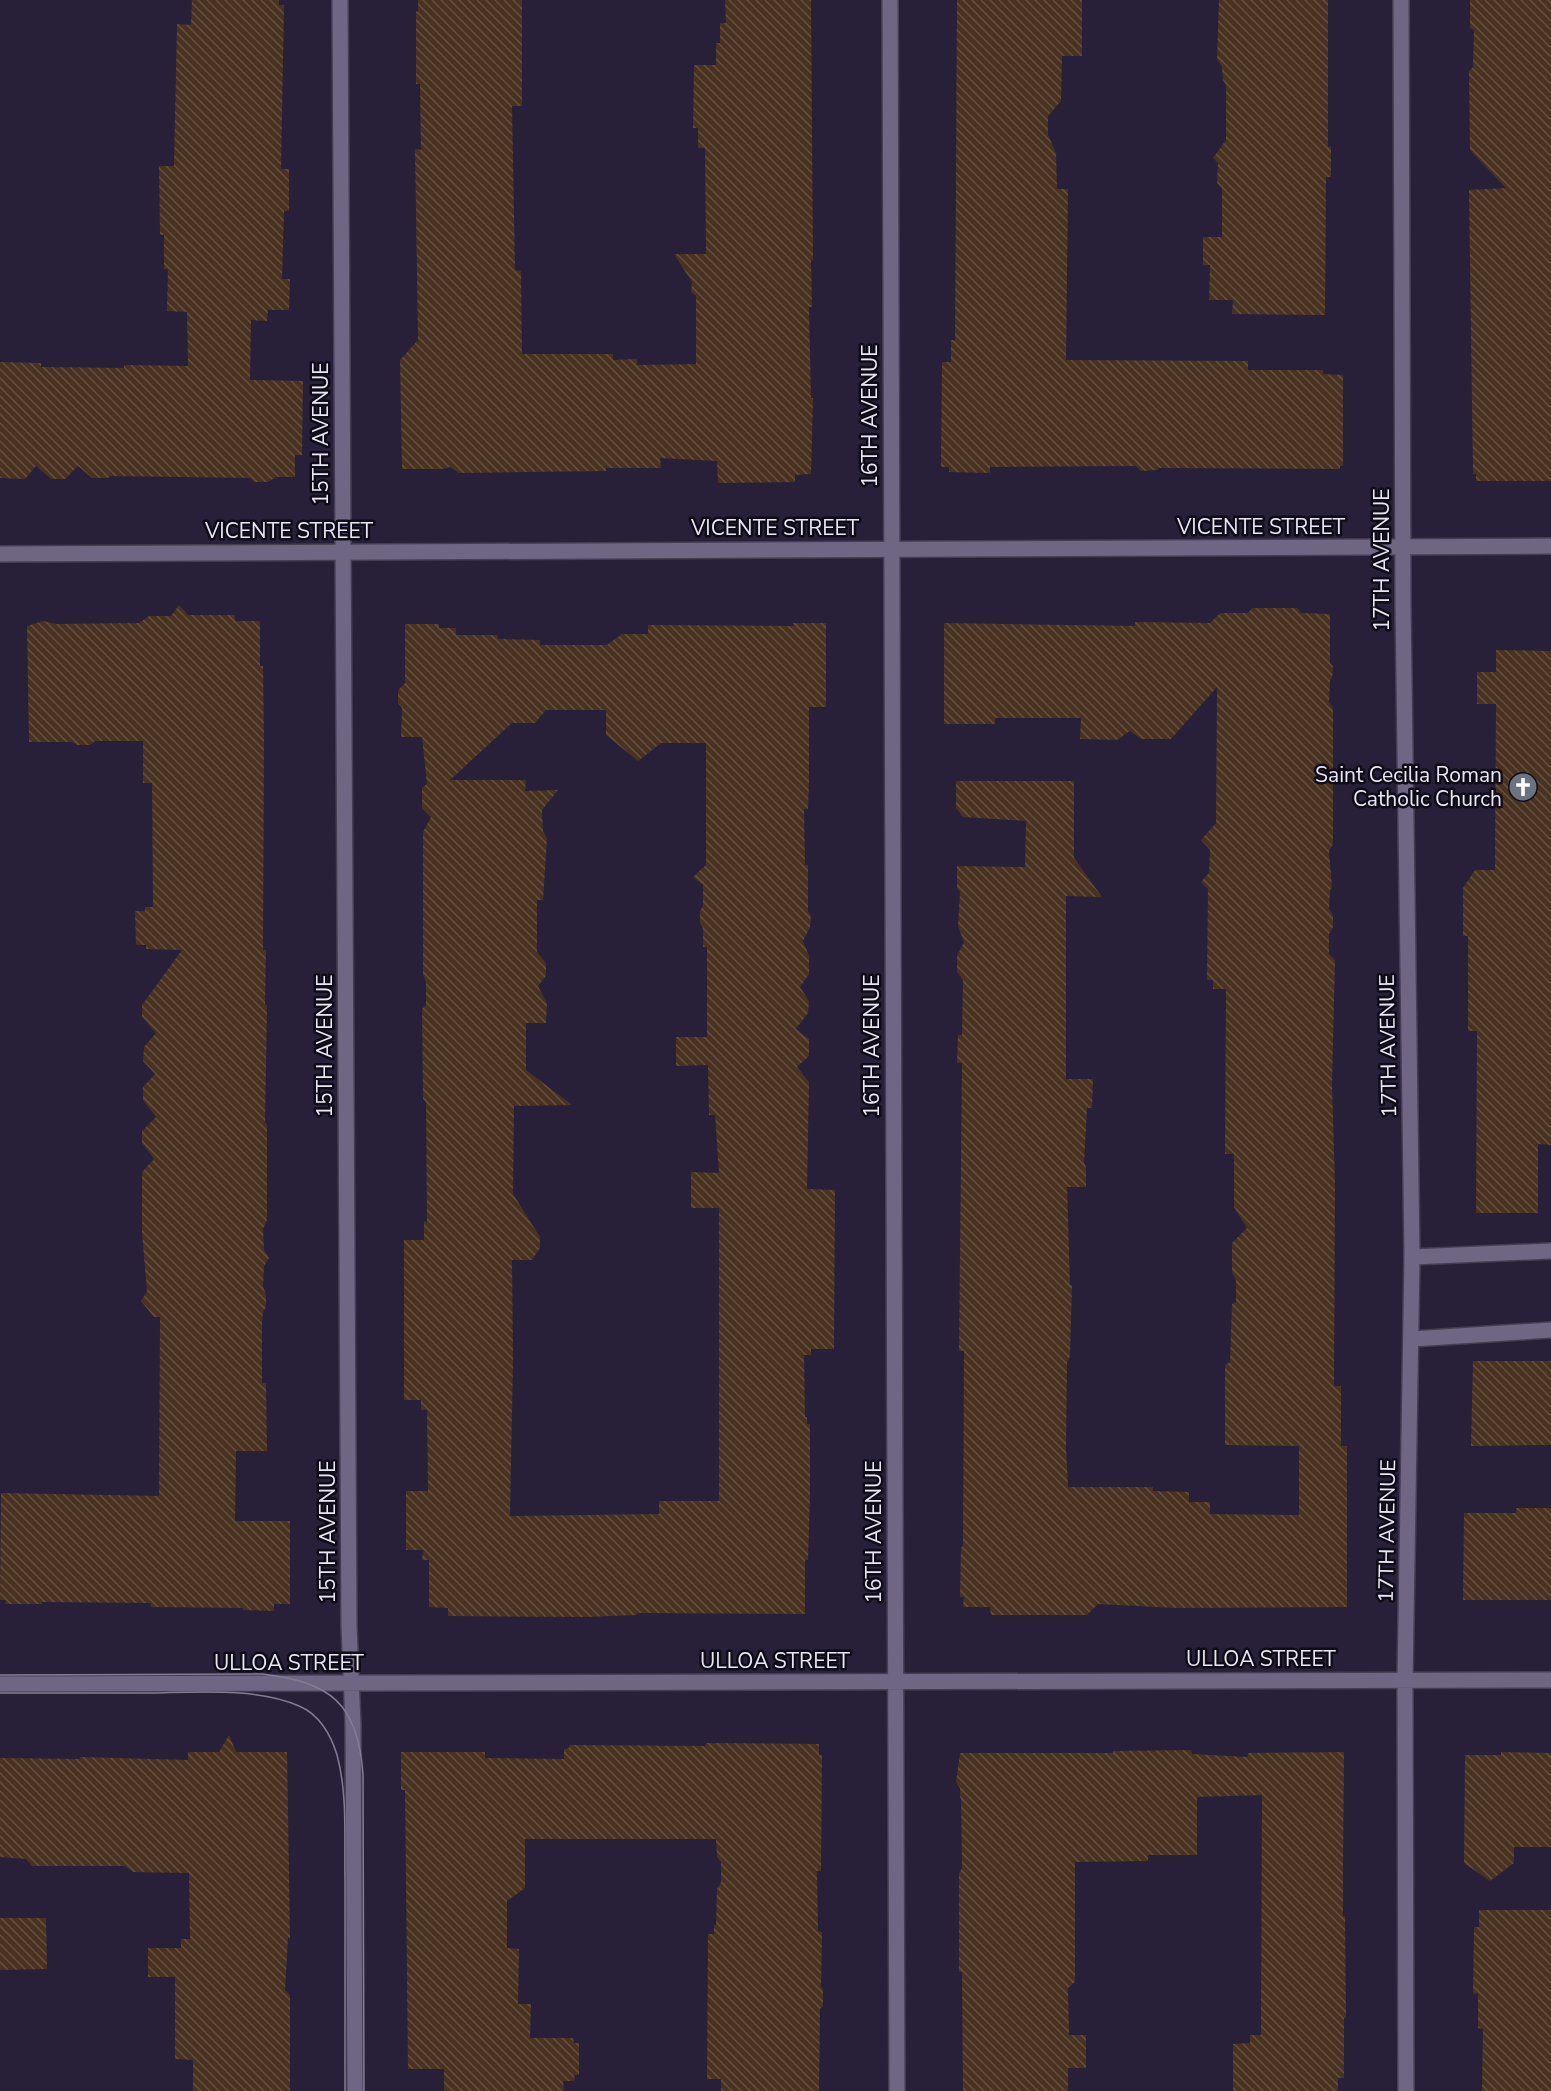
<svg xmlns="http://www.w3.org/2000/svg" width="1551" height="2091" font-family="'Nunito Sans',sans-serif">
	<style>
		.building { fill: url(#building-back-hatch); fill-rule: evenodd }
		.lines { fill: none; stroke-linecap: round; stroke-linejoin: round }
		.service-casing { stroke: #453e53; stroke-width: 18 }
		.minor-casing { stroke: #453e53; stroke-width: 18 }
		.tertiary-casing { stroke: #453e53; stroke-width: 18 }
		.service { stroke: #6f6684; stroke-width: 15 }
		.minor { stroke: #6f6684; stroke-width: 15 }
		.tertiary { stroke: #6f6684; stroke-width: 15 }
		.tram { stroke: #827c91; stroke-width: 1.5 }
		.labels { text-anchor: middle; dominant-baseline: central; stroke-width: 5; stroke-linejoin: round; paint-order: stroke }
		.street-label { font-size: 21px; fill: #e9e5f6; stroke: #0f0c17 }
		.poi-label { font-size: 21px; fill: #e9e5f6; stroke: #0f0c17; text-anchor: end }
	</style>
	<defs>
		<pattern id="building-back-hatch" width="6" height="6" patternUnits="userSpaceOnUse" patternTransform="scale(1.5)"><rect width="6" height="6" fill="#4a3220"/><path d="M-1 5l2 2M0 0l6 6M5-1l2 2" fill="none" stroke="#645041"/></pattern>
	</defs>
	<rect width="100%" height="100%" fill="#282039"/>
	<!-- building -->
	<path class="building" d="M192,0H279V5H284L281,169H289V211H284L282,279H290L289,310H268L267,321L251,320L250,380L303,381L302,455H295V477H277L267,482H254L250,478L110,476L108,478H92L78,466L65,479H51L36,466L25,479L0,478V362L41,363V367L124,368V365L188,366L187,312L167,311L168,269H164V235H160L159,166H174L177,24L191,25Z
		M418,0H522V106H512L515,270L521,271L522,354H613V360L637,359V365L696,364V296L691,292L692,282L674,254H706L705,148H698V128H693L694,65H716V43H720V23H726L725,0H811L813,261L811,260L812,307H809L811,398H813L811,474L795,475V482L718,483L717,461L660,458L661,468H606V471L459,473L450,467L443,469H402L400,360L418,340L415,149L421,150L420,84H416V11L418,12Z
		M957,0H1082V56H1062L1061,101L1048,116V135L1056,153L1057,189H1068L1066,360L1248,361V370H1323V374L1343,375V466H1340V469L1159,468L1157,470L1141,471L1136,466L990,467V473L949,472V467H941L942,362H951V340H955Z
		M1219,0H1328V147H1331V177H1326L1325,315L1232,314L1233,300H1209L1210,265H1203V237H1222V188L1217,183L1218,163L1213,158L1226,140V85L1223,80L1222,67L1217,59Z
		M1470,0H1551V481H1476V474H1473L1469,190L1506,188L1470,150L1469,71L1473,67L1474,30L1470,28Z
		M179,605L188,615H235V621H260V666H263L264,741L263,950H266L265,1004L267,1006L265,1122L267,1125V1220L263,1229L264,1250L269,1258L264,1266L263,1286L266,1295V1307L263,1312L262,1322V1383H266L267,1451H236L235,1521H290V1604H274V1611L243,1610V1608L151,1607V1603L42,1602V1604H5L6,1600H0L1,1493L159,1496L160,1317H154L141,1301L147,1291L142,1233V1172L154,1159L142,1143V1131L156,1117L143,1100V1087L155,1074L143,1061L144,1047L156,1033L142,1017V1005L182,950L146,949V945H136L135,911H145V907H153L152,783H143V741H95L90,745H77L72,742H29L27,626L43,621L57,624L139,623L149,616H171Z
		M1252,608H1297L1301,613L1330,614V663L1333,666L1332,678L1330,681L1329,702L1333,708V844L1329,851L1332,888L1330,890L1329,908L1333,916V927L1329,934V954L1335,960L1332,1083L1335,1186L1334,1386H1341V1446H1347V1607L1176,1608L1098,1604L1087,1615H991L990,1607H963L964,1597H960L961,1548L963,1546L964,1351H959L962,1063H957L958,1035H962L963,980L957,972V956L964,942L958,926L960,892L957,888V866L1025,867L1026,821L963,817L956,808V781H1074V858L1102,897L1066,896V1079H1093L1092,1108H1087L1084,1163L1086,1167V1187H1067L1070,1285H1072L1070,1356L1067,1364L1066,1447L1068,1487H1153V1491L1189,1492V1502H1210V1514L1299,1515V1446L1225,1445V1365L1230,1362L1232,1304L1236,1302V1280L1232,1272V1243L1247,1228L1234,1207V1154H1225L1226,989H1213V980H1207L1208,889L1201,882L1209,873L1210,850L1201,840L1216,823L1217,687L1171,739H1141L1130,731L1117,740L1080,739L1081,718H995V724H944V623L1135,626V622L1210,623L1220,613H1248Z
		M793,623H826V707H809V781L808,809H804L805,865H808V911L811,916L810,927L803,941L809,956V974L800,987L809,1001L808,1013L796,1029L809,1039V1056L797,1067L809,1082L807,1189L835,1190L834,1349H811V1355H804L805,1417H807V1424H810V1496L808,1560H805V1614L637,1613V1615L585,1617L448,1616V1608L429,1607V1560H422L423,1550H406V1491H428L427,1410H421V1400H404V1240H424V1221L427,1222L426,1102L423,1099L422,1009L426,1005V982L423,975V832L431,817L422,808V788L427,784L422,737H401L402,708L398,703V690L405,683V624H439V628H456V635H498V639L540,640V645H607L622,634H648V625L794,626ZM546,710H606V735L638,761L661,743H706V865L693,877L703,885V906L700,911V923L703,928V947H707V1037H676V1066L708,1065L709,1115H715L719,1173L691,1172V1208H719V1501H659V1514L510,1516L513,1360L512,1260H532L540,1248V1237L513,1194L514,1106L572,1105L526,1070V1023H546L547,1004L538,986L546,976V963L537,952V900H543L547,839L543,831L542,810L558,790L525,791L526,780H450L512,723H535Z
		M1496,650L1551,651V1145L1538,1144V1213H1476L1477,1031H1468V936H1463V888L1475,870H1495L1496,704H1477V672H1496Z
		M1473,1361H1551V1445L1471,1446Z
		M1516,1508H1551V1600H1463L1464,1513H1516Z
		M229,1735L236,1752H287L290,1938H288L285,1990L290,1995V2091H193V2060L175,2059V1977H148V1948H181V1939H190L189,1873L133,1872L125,1866H32L26,1859L0,1857V1758L80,1759V1757L188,1760V1752H219Z
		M706,1743L819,1744V1755H822L821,1871H817L818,1931L822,1932L821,1987L823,1989V2006L820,2009L819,2091H721V2079H707L708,1934H714V1925H716L717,1889L721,1882V1862L717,1857L716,1839H525V1888L507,1901V1948L519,1949L518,2004H531L530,2038H573L574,2043H579V2075H574L575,2081H563L564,2091H444V2069H408L405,1790H401V1752H485V1758L564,1759V1749L569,1748L570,1745L706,1746Z
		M1191,1750L1192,1754L1248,1757V1753L1344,1752L1343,1876V1916H1345L1346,2018H1344V2078H1338V2091H1233V2044L1250,2043V2035H1261L1262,1795L1197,1797V1855H1148V1861L1075,1862V1982L1068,1988L1069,2035H1086V2068H1068V2091H963L962,1972H959V1873L962,1868L961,1798H960V1788L956,1782L960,1753H1113V1751Z
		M1501,1752L1551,1753V1847H1514V1863L1490,1881L1464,1863L1465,1755H1501Z
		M1479,1910H1551V2091H1482L1483,2029L1478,2028V1993L1473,1994L1474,1927H1479Z
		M0,1918H46L47,1969L0,1970Z"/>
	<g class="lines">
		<!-- service casing -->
		<g class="service-casing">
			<path id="service" d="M1412,1257L1551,1251
				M1412,1339L1551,1330"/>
		</g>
		<!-- minor casing -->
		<g class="minor-casing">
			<path id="minor" d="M340,0L349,1626L353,1724L355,2091
				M890,0L897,2091
				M1401,0L1403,605L1412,1257L1405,1680L1406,2091
				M0,1684L1551,1680"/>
		</g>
		<!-- tertiary casing -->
		<g class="tertiary-casing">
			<path id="tertiary" d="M0,554L1551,546"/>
		</g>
		<!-- service -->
		<use href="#service" class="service"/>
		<!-- minor -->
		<use href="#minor" class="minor"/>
		<!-- tertiary -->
		<use href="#tertiary" class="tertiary"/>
		<!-- tram -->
		<path class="tram" d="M0,1675L262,1674C330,1682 358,1703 363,1774L364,2091
			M0,1693C52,1693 103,1693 155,1693C199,1692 258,1688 299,1706C319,1714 331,1735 337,1755C348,1795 344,1840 345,1882C345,1951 345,2021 345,2091"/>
	</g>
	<!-- icons -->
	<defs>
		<g id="church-disc" transform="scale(1.5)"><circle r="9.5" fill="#6b7280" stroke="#0f0c17"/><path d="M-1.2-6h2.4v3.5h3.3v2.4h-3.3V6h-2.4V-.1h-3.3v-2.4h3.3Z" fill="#fff"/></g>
	</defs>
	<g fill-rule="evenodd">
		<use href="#church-disc" x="1523" y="787"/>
	</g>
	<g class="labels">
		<!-- street labels -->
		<g class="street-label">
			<text transform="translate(870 416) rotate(-90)">16TH AVENUE</text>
			<text transform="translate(321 434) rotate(-90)">15TH AVENUE</text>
			<text x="1261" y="527">VICENTE STREET</text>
			<text x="775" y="528">VICENTE STREET</text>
			<text x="289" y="531">VICENTE STREET</text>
			<text transform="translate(1382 560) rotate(-90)">17TH AVENUE</text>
			<text transform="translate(325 1046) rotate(-90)">15TH AVENUE</text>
			<text transform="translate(872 1046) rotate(-90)">16TH AVENUE</text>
			<text transform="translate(1388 1046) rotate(-91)">17TH AVENUE</text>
			<text transform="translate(1387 1531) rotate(-89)">17TH AVENUE</text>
			<text transform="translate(328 1532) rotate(-90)">15TH AVENUE</text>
			<text transform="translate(874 1532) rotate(-90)">16TH AVENUE</text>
			<text x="1261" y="1659">ULLOA STREET</text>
			<text x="775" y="1661">ULLOA STREET</text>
			<text x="289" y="1663">ULLOA STREET</text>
		</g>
		<!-- poi labels -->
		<g class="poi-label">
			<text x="1502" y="775">Saint Cecilia Roman<tspan x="1502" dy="24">Catholic Church</tspan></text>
		</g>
	</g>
</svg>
